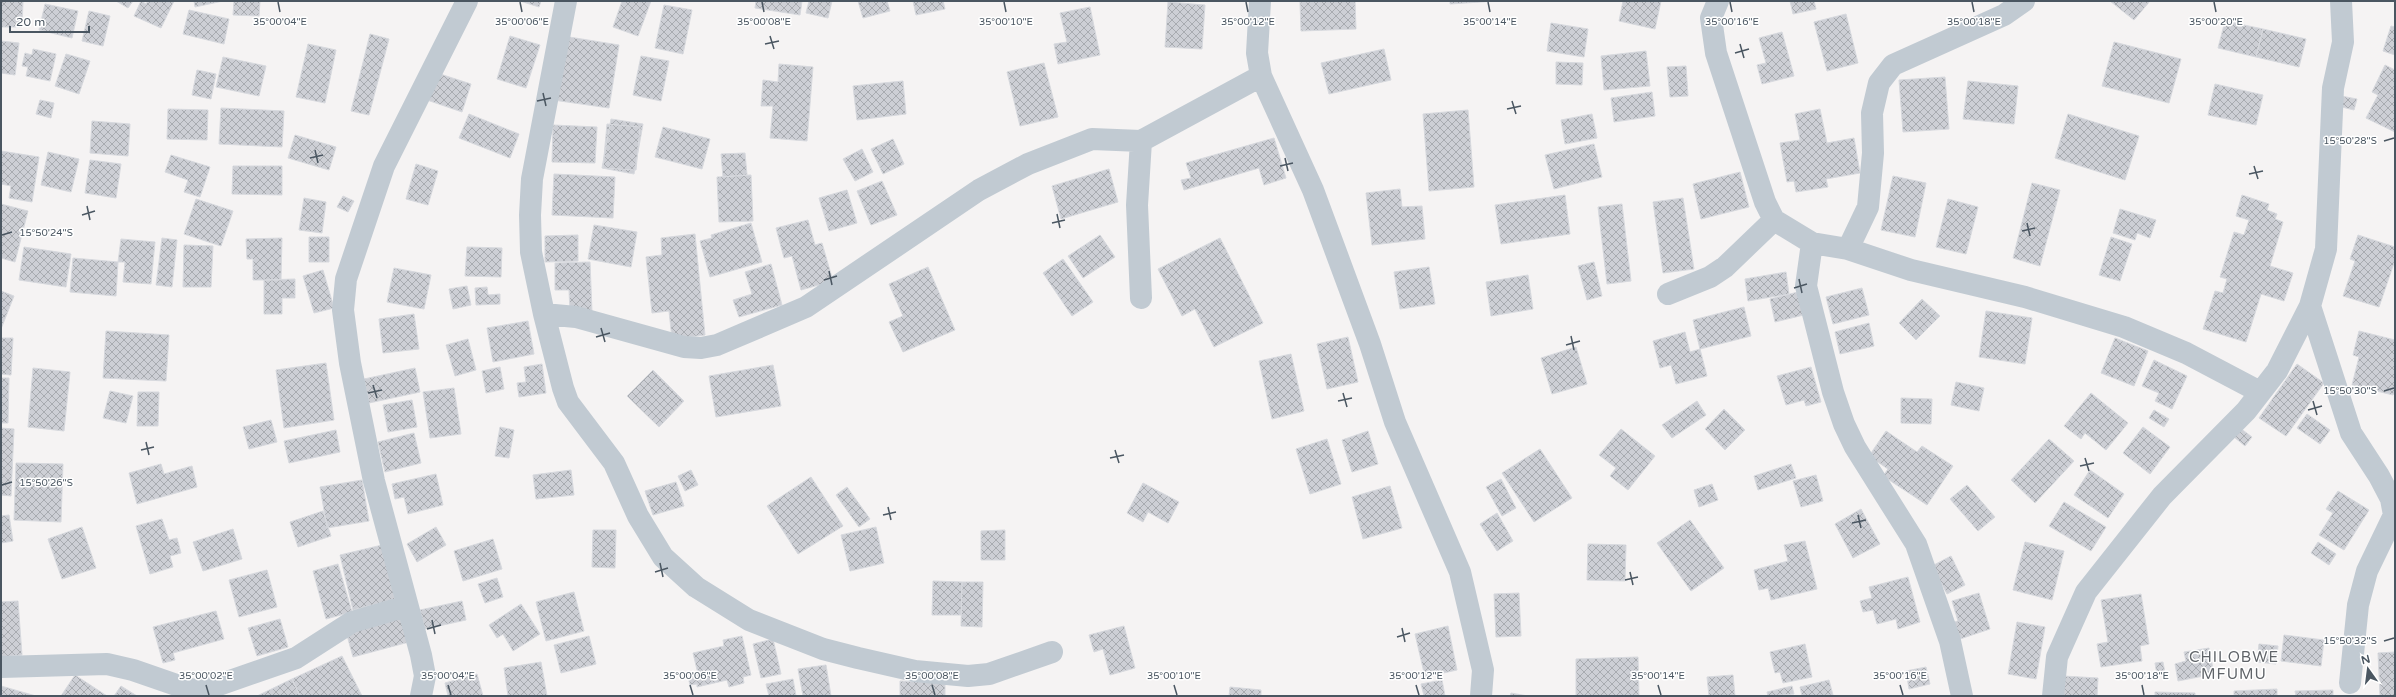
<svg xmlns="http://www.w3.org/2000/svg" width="2396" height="697" font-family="'Varela Round',sans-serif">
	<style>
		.building { fill: url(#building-cross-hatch); stroke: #d7d9de }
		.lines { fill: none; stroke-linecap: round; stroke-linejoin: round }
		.street { stroke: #c1cad2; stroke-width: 22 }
		.ticks { fill: none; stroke: #4a5661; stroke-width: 1.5 }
		.labels { text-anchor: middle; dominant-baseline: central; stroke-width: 3; stroke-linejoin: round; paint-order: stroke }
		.quarter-label { font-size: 15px; letter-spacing: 1px; fill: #5f6368; stroke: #fff }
		.ticks-label { font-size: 10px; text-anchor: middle; fill: #4a5661; stroke: #fff; stroke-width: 3; stroke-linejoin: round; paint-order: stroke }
	</style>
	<defs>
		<pattern id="building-cross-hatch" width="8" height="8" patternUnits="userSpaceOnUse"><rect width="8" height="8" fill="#cdcfd5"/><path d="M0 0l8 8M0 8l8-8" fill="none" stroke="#a8abb0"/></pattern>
	</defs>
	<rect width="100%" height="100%" fill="#f5f3f3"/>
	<!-- building -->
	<path class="building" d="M1,1H23L22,27H1Z
		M116,1H133L128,8Z
		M141,1L146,4L148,1H174L161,28L134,16Z
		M194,1H223L195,7Z
		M234,1H260L259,16L233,15Z
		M520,1H541L539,7Z
		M622,1H651L638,36L613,27Z
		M756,1H802L800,15L755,8Z
		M809,1H832L828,18L806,13Z
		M858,1H887L890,11L863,18Z
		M913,1H943L945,9L916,15Z
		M1355,1L1356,29L1301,31L1300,2Z
		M1450,1H1496L1450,4Z
		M1623,1H1661L1655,29L1619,21Z
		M1790,1H1814L1816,9L1793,14Z
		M2110,1H2150L2134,20Z
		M1168,2L1205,5L1202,49L1165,47Z
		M45,4L78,11L72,38L39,30Z
		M664,5L692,10L683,54L655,48Z
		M1090,7L1100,55L1058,64L1054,44L1067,42L1060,13Z
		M189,10L229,19L224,44L183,34Z
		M89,11L110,16L103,46L82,41Z
		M1846,14L1858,63L1827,71L1814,22Z
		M2225,21L2263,29L2256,57L2218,48Z
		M1551,23L1588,29L1584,57L1547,51Z
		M2391,26L2395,27V55L2383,51Z
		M2263,29L2306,39L2299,67L2256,57Z
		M1782,32L1794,76L1762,84L1757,65L1766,63L1759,38Z
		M370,34L389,39L369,115L351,111Z
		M510,36L540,45L526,88L497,79Z
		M563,36L619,45L609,108L553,100Z
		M1,41L19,43L15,75L1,73Z
		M2114,42L2181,59L2169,103L2102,86Z
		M308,44L336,50L325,103L296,97Z
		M33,49L56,54L50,81L26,76L28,67L22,66L25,53L32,55Z
		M1384,49L1391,80L1329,94L1321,63Z
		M1646,51L1650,86L1604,90L1601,56Z
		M66,54L90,61L79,94L55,86Z
		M641,56L669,61L661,101L633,95Z
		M223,57L266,66L259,96L216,87Z
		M1556,62L1583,63L1582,85L1556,84Z
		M1044,63L1058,117L1020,126L1007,72Z
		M779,64L813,67L807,141L770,138L773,106H761L763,80L778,82Z
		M2385,65L2395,70V132L2366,118L2378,95L2372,92Z
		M1686,66L1688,96L1670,97L1667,67Z
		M197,70L216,74L211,99L192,95Z
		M437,73L471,84L462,112L427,100Z
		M1945,77L1949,129L1903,132L1899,80Z
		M903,81L906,114L857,120L853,86Z
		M1968,81L2018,86L2014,124L1963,119Z
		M2215,84L2263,95L2256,125L2208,115Z
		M1652,92L1655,116L1614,122L1611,98Z
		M2341,96L2357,99L2354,110L2338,106Z
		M40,100L54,103L51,118L36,114Z
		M221,108L284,111L282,147L219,144Z
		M168,109L208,110L207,140L167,139Z
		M1820,109L1827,143L1854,138L1860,173L1826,179L1828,187L1796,192L1794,181L1787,182L1780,143L1800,140L1795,114Z
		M1468,110L1474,187L1429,191L1423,114Z
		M469,114L519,134L510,158L459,138Z
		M1592,114L1597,138L1565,144L1561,120Z
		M2068,114L2139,136L2125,180L2055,158Z
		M611,119L643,124L634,174L602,168Z
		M92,121L130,124L128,156L90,153Z
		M607,124L640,127L636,170L603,168Z
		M553,125L597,127L595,163L552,162Z
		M663,127L710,139L702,169L655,157Z
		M295,135L336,147L329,170L288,158Z
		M1274,138L1286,178L1264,185L1259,168L1184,190L1181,180L1191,178L1186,163Z
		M893,139L904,164L883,174L871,149Z
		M1594,144L1602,177L1554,189L1545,155Z
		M862,149L873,172L855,181L843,159Z
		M1,151L39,157L32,202L9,198L11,186L1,184Z
		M48,152L79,159L71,192L41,185Z
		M745,153L747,175L723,177L721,154Z
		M171,155L210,167L200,197L184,192L188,180L165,172Z
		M90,160L121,164L116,198L85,193Z
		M416,164L438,171L428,205L406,199Z
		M233,166H282V195L232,194Z
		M1109,169L1118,202L1061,219L1052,186Z
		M1740,172L1749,207L1701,219L1693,184Z
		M554,174L615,177L613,218L552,215Z
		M751,175L753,221L719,222L717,177Z
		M1893,176L1926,183L1915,237L1881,230Z
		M882,181L897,215L871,225L857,191Z
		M2032,183L2060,190L2040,266L2013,258Z
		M1400,189L1402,207L1422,206L1425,239L1372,245L1366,193Z
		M847,190L857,223L829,231L819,198Z
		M1565,195L1570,234L1501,244L1495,205Z
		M2242,195L2269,204L2267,210L2277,214L2275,219L2283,222L2270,266L2293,273L2284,301L2261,294L2246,342L2203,329L2215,291L2223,293L2227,279L2220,277L2234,232L2244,235L2249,220L2236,216Z
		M343,196L354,201L348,212L337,207Z
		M304,198L326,202L322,233L299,230Z
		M1683,198L1694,269L1663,273L1653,202Z
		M196,199L233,211L221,246L184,234Z
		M1948,199L1978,207L1966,254L1936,247Z
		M1,204L28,211L15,262L1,258Z
		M1622,204L1631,281L1607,284L1598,207Z
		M2120,209L2156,220L2150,238L2137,233L2135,240L2113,233Z
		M808,220L815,245L822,243L833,281L801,290L792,256L784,258L776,228Z
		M751,223L762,262L710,277L700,241L712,238L711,235Z
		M594,225L637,232L631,267L588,259Z
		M695,234L705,335L672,339L669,311L652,313L646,257L662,255L661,238Z
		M578,235V261L545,262V236Z
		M1100,235L1115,257L1083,278L1068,256Z
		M2358,235L2395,247V260L2379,307L2343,296L2355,261L2350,259Z
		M309,237H329V262H309Z
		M2111,237L2132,244L2120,281L2099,275Z
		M162,238L177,240L172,287L156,285Z
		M282,238L281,280H253V259H247L246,239Z
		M1220,238L1263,323L1214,347L1195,309L1182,316L1158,269Z
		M121,239L155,242L151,284L123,282L125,262H118Z
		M184,245L213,246L211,287H183Z
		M24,247L71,254L66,287L19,280Z
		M467,247L502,248L501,277L465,276Z
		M73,258L118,262L116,296L70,292Z
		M1063,259L1093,302L1072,316L1043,273Z
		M590,262L592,312H570L569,290H555V263Z
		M1594,262L1602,296L1587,300L1578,266Z
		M771,264L782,305L739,317L733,300L752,294L745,272Z
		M928,267L955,330L903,352L889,322L903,316L889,284Z
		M1429,267L1435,304L1400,309L1394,272Z
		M394,268L431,275L424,309L387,302Z
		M323,270L334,308L314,313L303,276Z
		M1786,272L1789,294L1748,301L1745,279Z
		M1528,275L1533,309L1491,316L1486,282Z
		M295,279V298H282V314H264V280Z
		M467,286L471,305L453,309L449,289Z
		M487,287L488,295L500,294V304L476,305L475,288Z
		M1862,288L1869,315L1833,324L1826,297Z
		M1,291L14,296L1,329Z
		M1802,291L1808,314L1775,322L1770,299Z
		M1922,299L1940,316L1916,340L1899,323Z
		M1744,307L1751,336L1700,349L1693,320Z
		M1986,311L2032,318L2025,364L1979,357Z
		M414,314L419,349L383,353L379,319Z
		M528,321L534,354L493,362L487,328Z
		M1869,323L1874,346L1840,354L1835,332Z
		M106,331L169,335L166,381L103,378Z
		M2359,331L2395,340V391L2393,395L2352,385L2359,357L2353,355Z
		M1685,332L1690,352L1700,349L1707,376L1676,384L1671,365L1660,368L1653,341Z
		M1348,337L1358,382L1327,389L1317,344Z
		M1,338H13L11,375L1,374Z
		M2115,338L2148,351L2134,386L2101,373Z
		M468,339L476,370L455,376L446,345Z
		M1576,347L1587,384L1552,394L1541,358Z
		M1291,354L1304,411L1272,419L1259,361Z
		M2154,360L2187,376L2172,409L2155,401L2159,393L2142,386Z
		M326,363L334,420L284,428L276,370Z
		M542,364L546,393L519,397L517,383L526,382L524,367Z
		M2297,364L2324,383L2286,436L2259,418Z
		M773,365L781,406L716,417L709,376Z
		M500,367L504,389L486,393L482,371Z
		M1811,367L1821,402L1806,406L1804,400L1786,405L1777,376Z
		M33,368L70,372L64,431L28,427Z
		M415,368L420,392L369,403L364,379Z
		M653,370L684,401L659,427L627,396Z
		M1,378H9L8,423H1Z
		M1956,382L1984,388L1979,411L1951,405Z
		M454,388L461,434L430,438L423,392Z
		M110,391L133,396L126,423L103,418Z
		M138,392H159L158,426H137Z
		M2091,393L2128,423L2106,450L2085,433L2081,439L2064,426Z
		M1901,398L1932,399L1931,424L1901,423Z
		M412,400L417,427L388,432L383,405Z
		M1697,401L1706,415L1672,438L1662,425Z
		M1724,409L1745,430L1725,450L1705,429Z
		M2154,410L2169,419L2164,427L2149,418Z
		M2307,414L2330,430L2320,444L2297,428Z
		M271,420L277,442L249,449L243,427Z
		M500,427L514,430L509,458L495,456Z
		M2143,427L2170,447L2150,474L2123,453Z
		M1,428L14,429L11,496L1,495Z
		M2240,428L2252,437L2245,446L2234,437Z
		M1621,429L1655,456L1628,490L1610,476L1616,468L1599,455Z
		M336,430L340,452L289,463L284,441Z
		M1368,431L1378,464L1352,472L1342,440Z
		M1886,431L1917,452L1922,446L1953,466L1927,505L1883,476L1888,469L1869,456Z
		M414,433L421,463L385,472L378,442Z
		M1327,439L1341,484L1310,494L1296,449Z
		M2049,439L2074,461L2035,503L2011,480Z
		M1540,449L1572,498L1534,522L1502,473Z
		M16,463L63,464L61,522L14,520Z
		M161,464L164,474L192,466L197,487L137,504L129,473Z
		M1791,464L1796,478L1758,490L1754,476Z
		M571,470L574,495L536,499L533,475Z
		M691,470L698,485L685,491L678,476Z
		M2090,470L2124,494L2108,518L2074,495Z
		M436,474L443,505L408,514L404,497L395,499L392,484Z
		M1816,475L1823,501L1801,507L1793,481Z
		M811,477L843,526L798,554L767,506Z
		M1501,479L1516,508L1502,516L1486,487Z
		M362,480L369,521L327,528L320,487Z
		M676,482L684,506L653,515L645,491Z
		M1143,483L1179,502L1168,523L1148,512L1143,522L1127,513Z
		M1712,484L1718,500L1699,507L1694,490Z
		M1967,485L1995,517L1978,531L1950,499Z
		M1390,486L1402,528L1363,539L1352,497Z
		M847,487L870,519L859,527L836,495Z
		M2338,491L2369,510L2344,550L2319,535L2333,513L2326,509Z
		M2064,502L2106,527L2091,551L2049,526Z
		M1861,509L1880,544L1853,558L1835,524Z
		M323,511L331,536L298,547L290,522Z
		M1497,513L1513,541L1497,551L1480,524Z
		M9,515L13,541L1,543V516Z
		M162,519L169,540L177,538L181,553L170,556L173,567L150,574L136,526Z
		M1690,520L1724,568L1691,591L1657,543Z
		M82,527L96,568L62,579L48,539Z
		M436,527L446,545L417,562L407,544Z
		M876,527L884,563L850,571L841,535Z
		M233,529L242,559L203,571L193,542Z
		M593,530H616L615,568L592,567Z
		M1005,530V560H981V531Z
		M493,539L502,569L463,581L454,551Z
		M1805,541L1817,589L1771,600L1768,588L1759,590L1754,570L1788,561L1784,545Z
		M2025,542L2064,551L2052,600L2013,590Z
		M2318,542L2336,554L2329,565L2311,553Z
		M1588,544L1626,545L1625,581L1587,580Z
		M382,545L395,599L353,610L340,555Z
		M1951,556L1965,585L1947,594L1932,566Z
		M338,564L352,612L326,619L313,571Z
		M267,570L277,607L239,617L229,580Z
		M1908,577L1920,622L1898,629L1896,619L1877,624L1873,610L1863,612L1860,601L1872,598L1869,587Z
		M497,578L503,597L485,603L478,584Z
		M933,581L962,582L961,615H932Z
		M962,582H983L982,627L961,626Z
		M574,592L584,631L546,641L536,602Z
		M1519,593L1521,636L1496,637L1494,594Z
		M1979,593L1990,629L1957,640L1951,623L1958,621L1952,601Z
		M2141,594L2149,644L2140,646L2142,661L2101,667L2097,644L2108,642L2101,600Z
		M18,601L22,655L1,657V602Z
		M462,601L466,620L425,629L420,610Z
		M521,604L540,634L513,651L503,634L497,638L489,625Z
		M216,611L224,639L173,653L175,660L163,663L153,627Z
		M400,612L409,642L353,657L345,628Z
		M280,619L288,647L257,656L248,628Z
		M2017,622L2045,627L2036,679L2008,674Z
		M1124,626L1135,668L1110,675L1103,649L1094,652L1089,635Z
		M1448,626L1457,670L1425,677L1415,634Z
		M2284,635L2324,640L2321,666L2281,661Z
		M589,636L596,664L561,673L554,645Z
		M742,636L751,675L743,677L744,683L729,687L727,680L697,687V684L690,685L688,677L698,674L693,653L724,646L723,640Z
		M773,639L781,674L761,678L753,644Z
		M1805,644L1812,677L1783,683L1780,672L1775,673L1770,652Z
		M2259,644L2278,646L2276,664L2257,662Z
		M2209,648L2214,674L2178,681L2175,664L2186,661L2184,652Z
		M2395,652V696H2380L2378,653Z
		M342,656L362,696H300L292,679Z
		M1638,657L1639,696H1576V659Z
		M541,662L547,696H508L504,668Z
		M2163,662L2165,673L2157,675L2155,663Z
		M826,665L831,696H803L798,669Z
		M1926,667L1930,684L1909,689L1906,671Z
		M477,674L483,696H448L445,683Z
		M75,675L107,696H61Z
		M1733,675L1735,696H1709L1707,677Z
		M2063,676L2098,678L2097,696H2061Z
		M292,679L300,696H257Z
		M793,679L796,696H769L766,684Z
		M1442,680L1445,696H1424L1421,684Z
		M1829,680L1833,695L1802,696L1800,687Z
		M900,681L945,683V696H900Z
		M1,686L36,696H1Z
		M121,686L137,696H114Z
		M1792,686L1794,694L1768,696L1767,692Z
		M1230,687L1261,690V696H1229Z
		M2277,689V696H2234V691Z
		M2333,690V696H2296L2295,691Z
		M2155,692L2195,693V696H2155Z
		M1511,693L1528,696H1510Z"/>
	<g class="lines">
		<!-- street -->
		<path class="street" d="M566,1L532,179L530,215L531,252L544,314L563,388L568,402L614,463L638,516L663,557L696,587L749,620L823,649L858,658L915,671L968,676L989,674L1052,652
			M1260,1L1257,53L1261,76L1313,190L1370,344L1395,422L1460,572L1483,670L1481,696
			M1718,1L1711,18L1716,53L1765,202L1774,220L1812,243L1848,249L1911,270L2025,297L2124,327L2186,353L2260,392
			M1812,243L1806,286L1833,392L1844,424L1855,447L1916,544L1950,641L1962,696
			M1848,249L1868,207L1873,153L1872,113L1879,83L1893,65L2004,15L2024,1
			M1668,294L1710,277L1725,267L1774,220
			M1141,298L1137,205L1141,141
			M2310,306L2351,433L2379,476L2391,499L2394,515L2367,571L2358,605L2350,683
			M544,314L576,317L684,347L701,348L717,345L806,307L979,190L1028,164L1092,139L1141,141L1261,76
			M1,667L107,664L133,670L182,687L195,690L210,688L296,658L352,622L407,606
			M421,696L425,676L421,655L374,481L350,363L343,310L346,279L384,166L467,1
			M2053,696L2057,657L2086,592L2162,496L2246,411L2277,371L2310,306L2326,249L2333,88L2343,42L2341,1"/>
	</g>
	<!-- ticks -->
	<path class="ticks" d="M278,2L280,12M520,2L522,12M762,2L764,12M1004,2L1006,12M1246,2L1248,12M1488,2L1490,12M1730,2L1732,12M1972,2L1974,12M2214,2L2216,12M770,36L774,49M765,44L779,41M1740,44L1744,58M1735,53L1749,49M543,93L546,106M537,101L551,98M1512,101L1516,114M1507,109L1521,106M2384,141L2394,138M315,150L318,163M310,158L323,155M1285,158L1288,171M1280,166L1293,163M2254,166L2258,179M2249,174L2263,171M87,206L90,220M1057,214L1060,228M82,215L95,211M1052,223L1065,220M2027,223L2030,236M2022,231L2035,228M2,235L12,232M829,271L832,285M1799,279L1802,293M824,280L837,276M1794,288L1807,284M601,328L605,342M1571,336L1574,350M596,337L610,333M1566,345L1580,341M373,385L377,398M2384,391L2394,388M368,393L382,390M1343,393L1347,407M1338,401L1352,398M2313,401L2317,415M2308,410L2322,406M146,442L149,455M141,450L154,447M1115,450L1119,463M1110,458L1124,455M2085,458L2089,471M2080,466L2094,463M2,485L12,482M888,507L891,520M883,515L896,512M1858,515L1861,528M1852,523L1866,520M660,563L663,577M655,572L668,568M1630,572L1633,585M1625,580L1638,577M432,620L435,634M1402,628L1405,642M427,629L441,625M1397,637L1410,633M2384,641L2394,638M206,685L209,695M448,685L451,695M690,685L693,695M932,685L935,695M1174,685L1177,695M1416,685L1419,695M1658,685L1661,695M1900,685L1903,695M2142,685L2144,695"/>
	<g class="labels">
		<!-- quarter labels -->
		<g class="quarter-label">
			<text x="2234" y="657">CHILOBWE<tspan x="2234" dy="17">MFUMU</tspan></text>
		</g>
	</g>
	<g class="ticks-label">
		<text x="280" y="25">35°00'04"E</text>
		<text x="522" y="25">35°00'06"E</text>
		<text x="764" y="25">35°00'08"E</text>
		<text x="1006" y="25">35°00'10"E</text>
		<text x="1248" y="25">35°00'12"E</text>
		<text x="1490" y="25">35°00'14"E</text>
		<text x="1732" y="25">35°00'16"E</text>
		<text x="1974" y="25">35°00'18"E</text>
		<text x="2216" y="25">35°00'20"E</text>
		<text x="2350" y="144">15°50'28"S</text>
		<text x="46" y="236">15°50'24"S</text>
		<text x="2350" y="394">15°50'30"S</text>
		<text x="46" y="486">15°50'26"S</text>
		<text x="2350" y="644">15°50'32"S</text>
		<text x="206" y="679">35°00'02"E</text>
		<text x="448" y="679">35°00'04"E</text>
		<text x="690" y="679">35°00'06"E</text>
		<text x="932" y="679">35°00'08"E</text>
		<text x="1174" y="679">35°00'10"E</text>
		<text x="1416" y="679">35°00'12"E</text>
		<text x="1658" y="679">35°00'14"E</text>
		<text x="1900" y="679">35°00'16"E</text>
		<text x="2142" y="679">35°00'18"E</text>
	</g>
	<!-- border -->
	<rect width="2396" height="697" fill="none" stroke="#4a5661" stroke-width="4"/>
	<!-- north arrow -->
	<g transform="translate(2368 669) rotate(346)" stroke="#ffffff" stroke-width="3" paint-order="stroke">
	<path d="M0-3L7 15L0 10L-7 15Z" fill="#4a5661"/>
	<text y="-6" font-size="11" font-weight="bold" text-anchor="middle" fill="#4a5661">N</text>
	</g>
	<!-- scale -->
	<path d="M10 26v6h79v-6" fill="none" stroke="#4a5661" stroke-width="2"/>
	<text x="16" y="26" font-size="12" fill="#4a5661" stroke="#ffffff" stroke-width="3" paint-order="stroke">20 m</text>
</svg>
